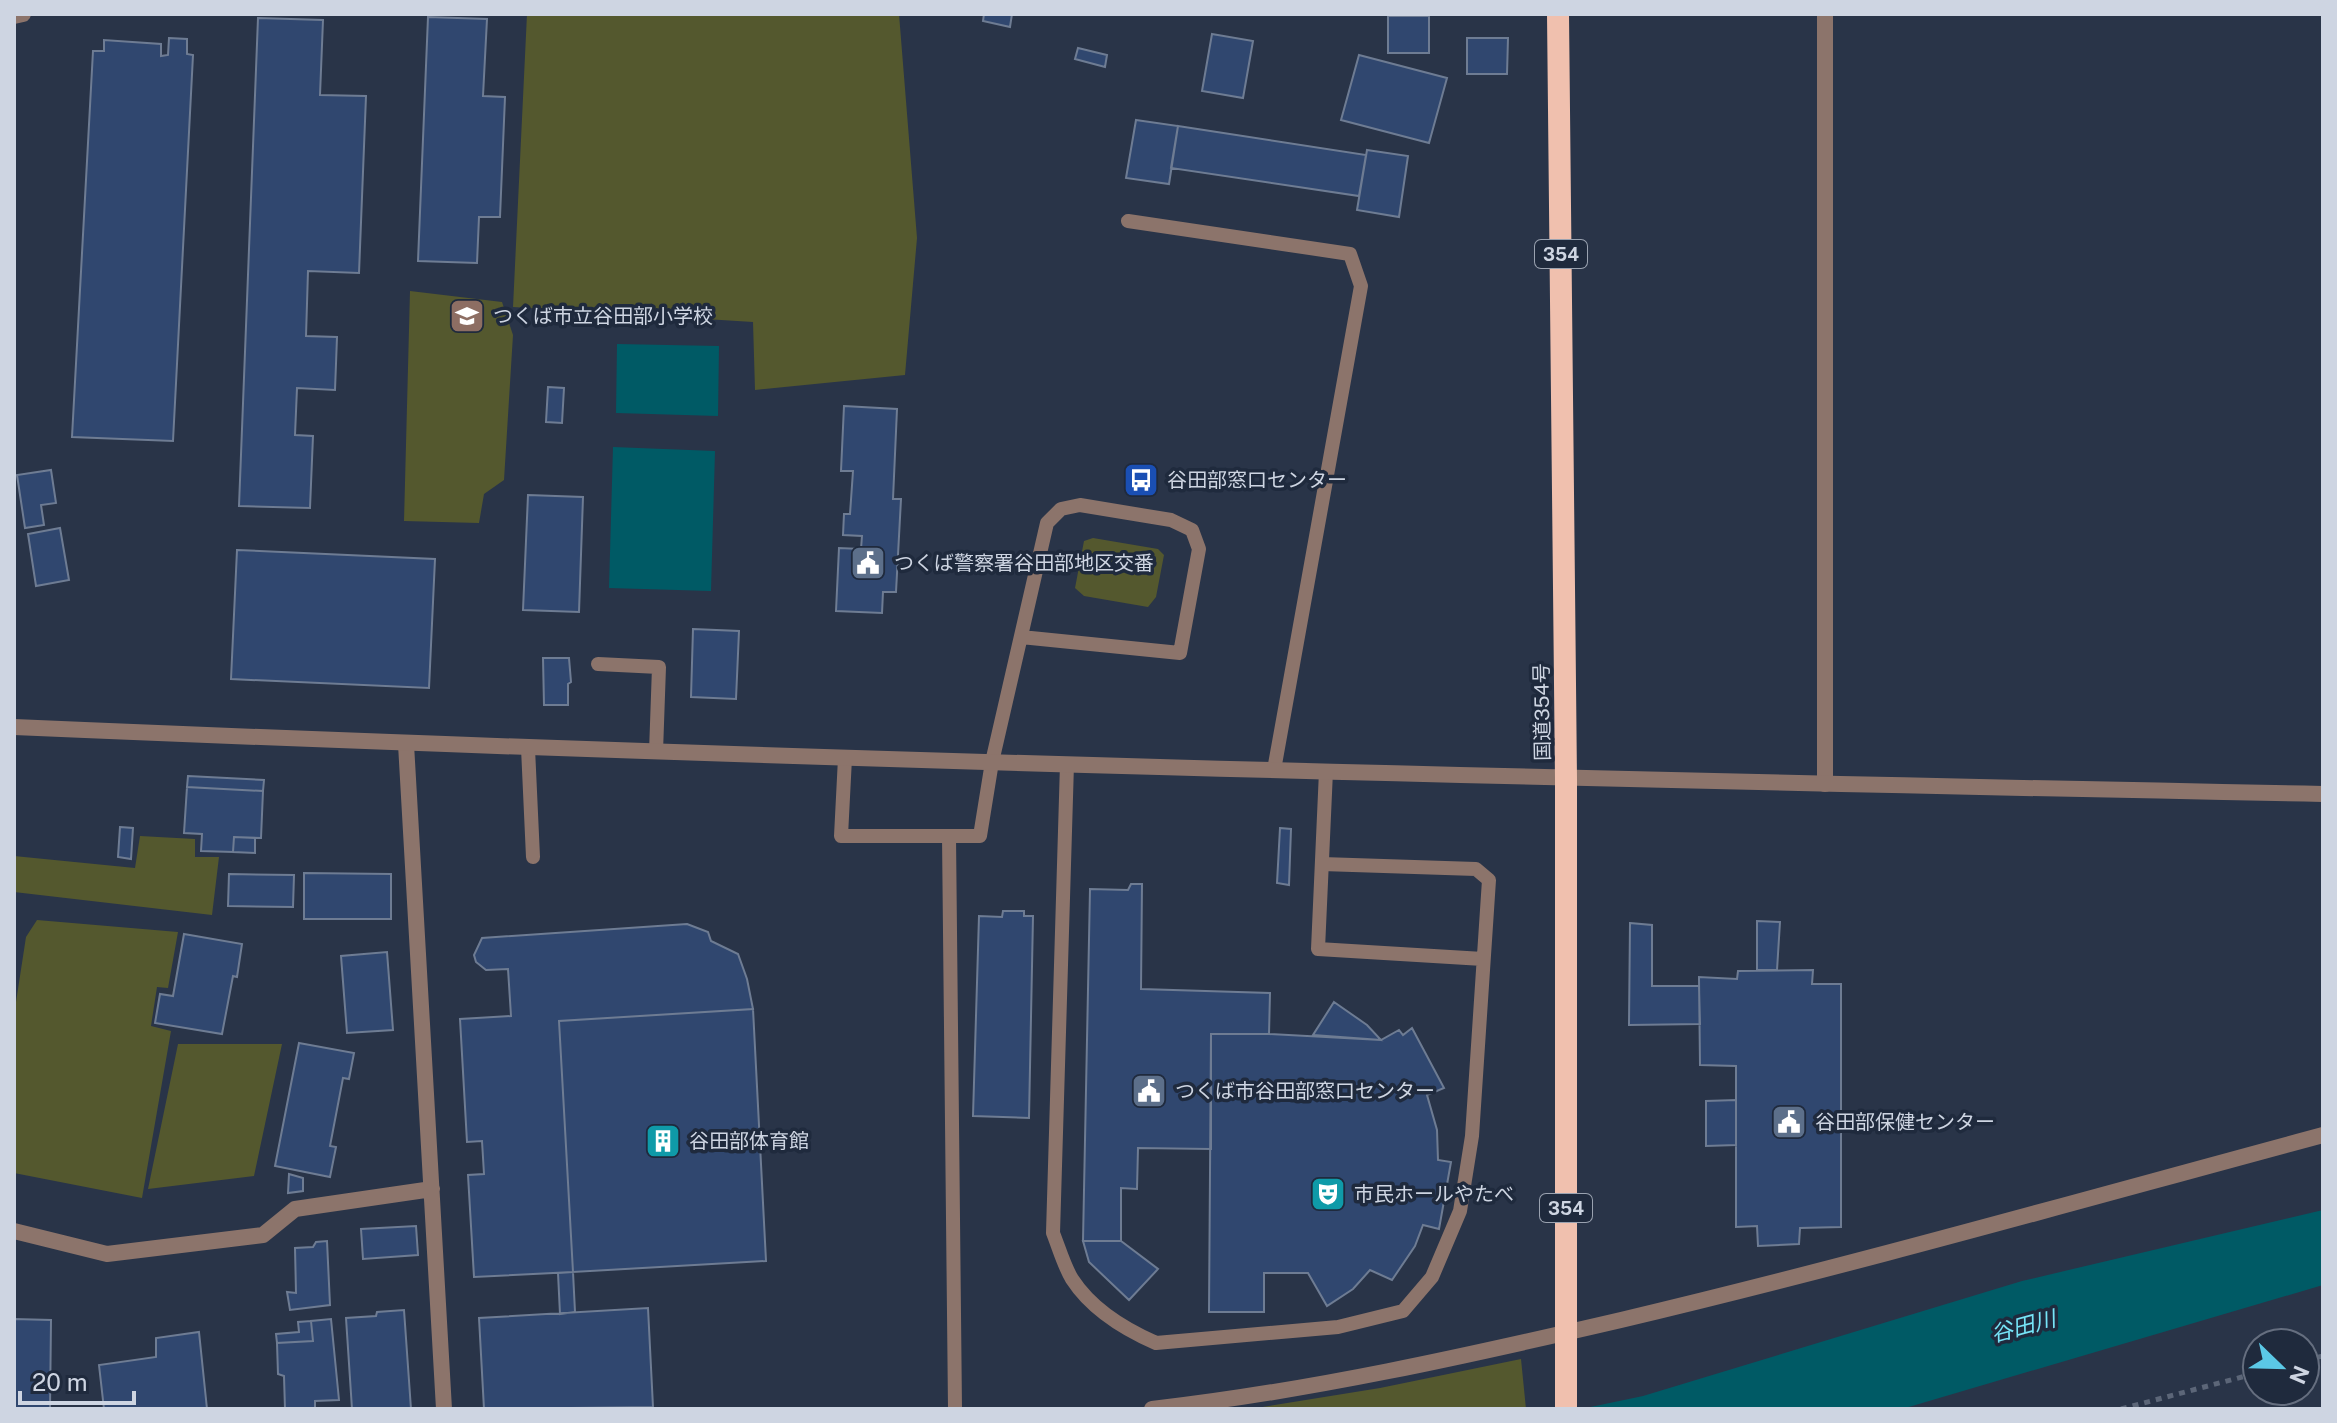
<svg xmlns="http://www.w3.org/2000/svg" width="2337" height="1423" font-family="'Public Sans','Noto Sans JP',sans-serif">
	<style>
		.green { fill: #54582e }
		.water { fill: #005a65 }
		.building { fill: #30476f; stroke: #6e7c93; stroke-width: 2 }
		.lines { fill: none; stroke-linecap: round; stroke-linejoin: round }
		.path { stroke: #5c6678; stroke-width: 5; stroke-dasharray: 6 6; stroke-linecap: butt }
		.service { stroke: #8c746b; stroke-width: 14 }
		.minor { stroke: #8c746b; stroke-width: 16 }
		.tertiary { stroke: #8c746b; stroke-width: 16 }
		.trunk { stroke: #f0c0ae; stroke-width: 22 }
		.labels { text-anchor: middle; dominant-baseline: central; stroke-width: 7; stroke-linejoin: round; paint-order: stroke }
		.shield { fill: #1f2a3d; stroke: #9aa2b0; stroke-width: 2 }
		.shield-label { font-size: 18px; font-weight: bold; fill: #ced5e2 }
		.poi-label { font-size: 20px; fill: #ced5e2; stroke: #1f2a3d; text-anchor: start }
		.street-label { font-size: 20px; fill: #ced5e2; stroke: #1f2a3d }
		.water-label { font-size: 22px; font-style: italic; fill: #76e4f7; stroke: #1f2a3d }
	</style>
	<rect width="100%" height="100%" fill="#293448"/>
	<!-- green -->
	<path class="green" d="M527,14H899L917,238L905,375L755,390L753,322L513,307Z
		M410,291L502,302L513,335L504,480L484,494L479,523L404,521Z
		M1093,538L1158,549L1164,555L1156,597L1148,607L1084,596L1075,588L1084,541Z
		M140,836L195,839V857H219L212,915L14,892V856L135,868Z
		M37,920L178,932L168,988L157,987L151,1026L171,1031L142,1198L14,1173V1015L26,937Z
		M178,1044H282L254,1176L148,1189Z
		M1521,1359L1526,1409H1250L1380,1388Z"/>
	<!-- water -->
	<path class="water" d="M617,344L719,346L718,416L616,413Z
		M613,447L715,451L711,591L609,588Z
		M2323,1210V1285L1902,1409H1581L1643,1396L2022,1281Z"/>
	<!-- building -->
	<path class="building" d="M984,14H1012L1010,27L983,21Z
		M1388,16H1429V53H1388Z
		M428,17L487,19L483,96L505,97L500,217H479L477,263L418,261Z
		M258,18L323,20L320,95L366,96L359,273L308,271L306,336L337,337L335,390L297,388L295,435L313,436L310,508L239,506Z
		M1212,34L1253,41L1243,98L1202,91Z
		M169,38L187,39V54L193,55L173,441L72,437L93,51H104V40L161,44V56L168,55Z
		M1467,38H1508L1507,74H1467Z
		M1078,48L1107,55L1105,67L1075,59Z
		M1359,55L1447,78L1429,143L1341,120Z
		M1136,120L1178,126L1169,184L1126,178Z
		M1178,126L1366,155L1359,196L1171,168Z
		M1367,150L1408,156L1399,217L1357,210Z
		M548,387L564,388L562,423L546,422Z
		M844,406L897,409L893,499H901L896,592H883L882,613L836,611L839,548L861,549L862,536L843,535L844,514H850L853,471H841Z
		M51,470L56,503L41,505L44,525L25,528L17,475Z
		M528,495L583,497L579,612L523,610Z
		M60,528L69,580L36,586L28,534Z
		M237,550L435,559L429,688L231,679Z
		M693,629L739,631L736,699L691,697Z
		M543,658H569L571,682L568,684V705H544Z
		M188,776L264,780L263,791L187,787Z
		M187,787L263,791L261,838L234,837L233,852L201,851L202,834L184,833Z
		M120,827L133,828L131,859L118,857Z
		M1280,828L1291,829L1289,885L1277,883Z
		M234,837L255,838V853L233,852Z
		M304,873L391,874V919H304Z
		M229,874L294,875L293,907L228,906Z
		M1131,884H1142L1141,989L1270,993L1269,1034H1211V1149L1138,1148L1137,1189L1121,1188V1241H1083L1090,889L1128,890Z
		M1003,911H1024V916H1033L1029,1118L973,1116L979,916L1002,917Z
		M1757,921L1780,922L1777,970H1757Z
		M1630,923L1652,925V986H1699L1700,1024L1629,1025Z
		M687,924L708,932L711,941L738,954L747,979L753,1009L559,1021L573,1272L474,1277L468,1175L484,1174L482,1141L467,1142L460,1019L511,1016L508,969L486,970L476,962L474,955L482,938Z
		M184,934L242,944L237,977L233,976L222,1034L155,1023L160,994L173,996Z
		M387,952L393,1030L347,1033L341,956Z
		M1813,970L1812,984H1841V1227L1800,1228L1799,1244L1758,1246L1757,1226L1736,1227V1066L1700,1065L1699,977L1737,979L1738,971Z
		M1334,1002L1367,1025L1381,1040L1313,1035Z
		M753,1009L766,1261L573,1272L559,1021Z
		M1412,1028L1444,1088L1427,1095L1437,1130L1438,1160L1451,1162L1439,1229L1423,1225L1415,1246L1392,1280L1370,1270L1353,1289L1327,1306L1308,1273H1264V1312H1209L1211,1034H1269L1381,1040L1399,1030L1403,1035Z
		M299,1043L354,1053L349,1079L343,1078L330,1146L336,1147L330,1177L275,1166Z
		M1736,1100V1145L1706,1146V1101Z
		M289,1174L303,1178V1191L288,1193Z
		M416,1226L418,1255L363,1259L361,1229Z
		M327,1241L330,1305L290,1310L287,1292L296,1293L295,1248L313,1247L316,1242Z
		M1083,1241H1121L1158,1269L1129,1300L1089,1262Z
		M573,1272L575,1312L560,1314L558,1273Z
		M648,1308L653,1407L484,1409L479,1318Z
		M404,1310L411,1409H352L346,1318L376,1316L377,1312Z
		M14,1319L51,1320L50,1409H14Z
		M331,1319L339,1400L315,1401V1409H285L284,1376L278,1374L277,1343L313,1341L311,1321Z
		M311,1321L313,1341L277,1343L276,1334L299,1332L298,1322Z
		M199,1332L207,1409H104L99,1365L156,1357V1338Z"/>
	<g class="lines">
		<!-- path -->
		<path class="path" d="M2305,1360L2323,1356
			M2121,1409L2257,1373"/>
		<!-- service -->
		<path class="service" d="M1128,221L1350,254L1361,286L1274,770
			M598,664L659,667L656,752
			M528,748L533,857
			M845,758L841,836H980L992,762L1047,523L1061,509L1080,505L1171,520L1192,530L1199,549L1180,653L1021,637
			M1067,764L1053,1233C1059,1248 1064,1266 1072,1279C1092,1310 1124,1329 1156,1343L1338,1327L1403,1311L1432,1277L1460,1211L1472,1136L1489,880L1476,869L1322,864
			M1326,771L1318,949L1483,959
			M949,836L955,1409"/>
		<!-- minor -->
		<path class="minor" d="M14,16L23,14
			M406,744L444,1409
			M1825,784V14
			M14,1231L107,1254L263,1235L295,1209L432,1189
			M1152,1409C1310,1391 1466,1356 1621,1320C1857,1264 2089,1198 2323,1135"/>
		<!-- tertiary -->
		<path class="tertiary" d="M14,727C783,760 1553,779 2323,794"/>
		<!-- trunk -->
		<path class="trunk" d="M1558,14L1566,779V1409"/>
	</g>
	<!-- icons -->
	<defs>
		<g id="school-square" transform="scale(1.8)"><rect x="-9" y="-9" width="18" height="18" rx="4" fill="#8d6e63" stroke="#1f2a3d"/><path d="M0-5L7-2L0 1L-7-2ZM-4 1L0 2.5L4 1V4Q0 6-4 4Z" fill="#fff"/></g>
		<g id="bus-square" transform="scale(1.8)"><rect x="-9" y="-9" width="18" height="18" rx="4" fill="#1a4fb4" stroke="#1f2a3d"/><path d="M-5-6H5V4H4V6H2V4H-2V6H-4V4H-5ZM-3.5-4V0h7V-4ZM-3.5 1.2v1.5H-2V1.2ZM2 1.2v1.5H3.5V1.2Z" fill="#fff"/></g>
		<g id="civic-square" transform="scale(1.8)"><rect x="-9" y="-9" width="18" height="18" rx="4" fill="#5c6f8a" stroke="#1f2a3d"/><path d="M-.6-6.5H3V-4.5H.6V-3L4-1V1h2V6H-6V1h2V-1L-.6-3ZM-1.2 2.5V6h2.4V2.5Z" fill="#fff"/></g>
		<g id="building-square" transform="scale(1.8)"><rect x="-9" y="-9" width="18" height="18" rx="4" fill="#0f9aa8" stroke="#1f2a3d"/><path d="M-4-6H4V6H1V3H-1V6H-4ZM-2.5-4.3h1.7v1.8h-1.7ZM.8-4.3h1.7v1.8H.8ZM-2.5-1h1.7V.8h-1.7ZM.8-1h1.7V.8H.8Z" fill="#fff"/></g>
		<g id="theatre-square" transform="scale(1.8)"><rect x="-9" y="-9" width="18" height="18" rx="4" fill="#0f9aa8" stroke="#1f2a3d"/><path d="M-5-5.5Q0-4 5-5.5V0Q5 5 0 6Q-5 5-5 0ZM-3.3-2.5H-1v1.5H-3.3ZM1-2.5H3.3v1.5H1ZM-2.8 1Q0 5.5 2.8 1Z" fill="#fff"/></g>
	</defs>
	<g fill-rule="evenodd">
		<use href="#school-square" x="467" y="316"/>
		<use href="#bus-square" x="1141" y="480"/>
		<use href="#civic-square" x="868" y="563"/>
		<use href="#civic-square" x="1149" y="1091"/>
		<use href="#civic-square" x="1789" y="1122"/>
		<use href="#building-square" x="663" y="1141"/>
		<use href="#theatre-square" x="1328" y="1194"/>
	</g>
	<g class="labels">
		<!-- shield labels -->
		<g class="shield">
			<rect x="1535" y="240" width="52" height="28" rx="6"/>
			<rect x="1540" y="1194" width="52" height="28" rx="6"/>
		</g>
		<g class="shield-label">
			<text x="1561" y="254">354</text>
			<text x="1566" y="1208">354</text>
		</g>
		<!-- poi labels -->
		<g class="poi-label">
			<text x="493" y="316">つくば市立谷田部小学校</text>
			<text x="1167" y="480">谷田部窓口センター</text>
			<text x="894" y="563">つくば警察署谷田部地区交番</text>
			<text x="1175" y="1091">つくば市谷田部窓口センター</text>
			<text x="1815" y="1122">谷田部保健センター</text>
			<text x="689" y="1141">谷田部体育館</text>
			<text x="1354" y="1194">市民ホールやたべ</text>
		</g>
		<!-- street labels -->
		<g class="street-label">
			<text transform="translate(1542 712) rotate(-91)">国道354号</text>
		</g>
		<!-- water labels -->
		<g class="water-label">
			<text transform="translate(2023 1326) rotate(-15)">谷田川</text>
		</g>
	</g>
	<!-- border -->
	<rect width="2337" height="1423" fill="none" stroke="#ced5e2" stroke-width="32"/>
	<!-- north arrow -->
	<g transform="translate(2281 1367) rotate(113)"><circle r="38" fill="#1f2a3d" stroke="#656e7f" stroke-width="2"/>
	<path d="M0-6L14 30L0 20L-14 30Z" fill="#5bc8e6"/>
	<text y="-12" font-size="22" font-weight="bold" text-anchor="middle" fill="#ced5e2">N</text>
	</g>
	<!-- scale -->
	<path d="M20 1391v12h114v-12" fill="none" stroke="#ced5e2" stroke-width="4"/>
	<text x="32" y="1391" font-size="24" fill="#ced5e2" stroke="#1f2a3d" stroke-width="6" paint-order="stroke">20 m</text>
</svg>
